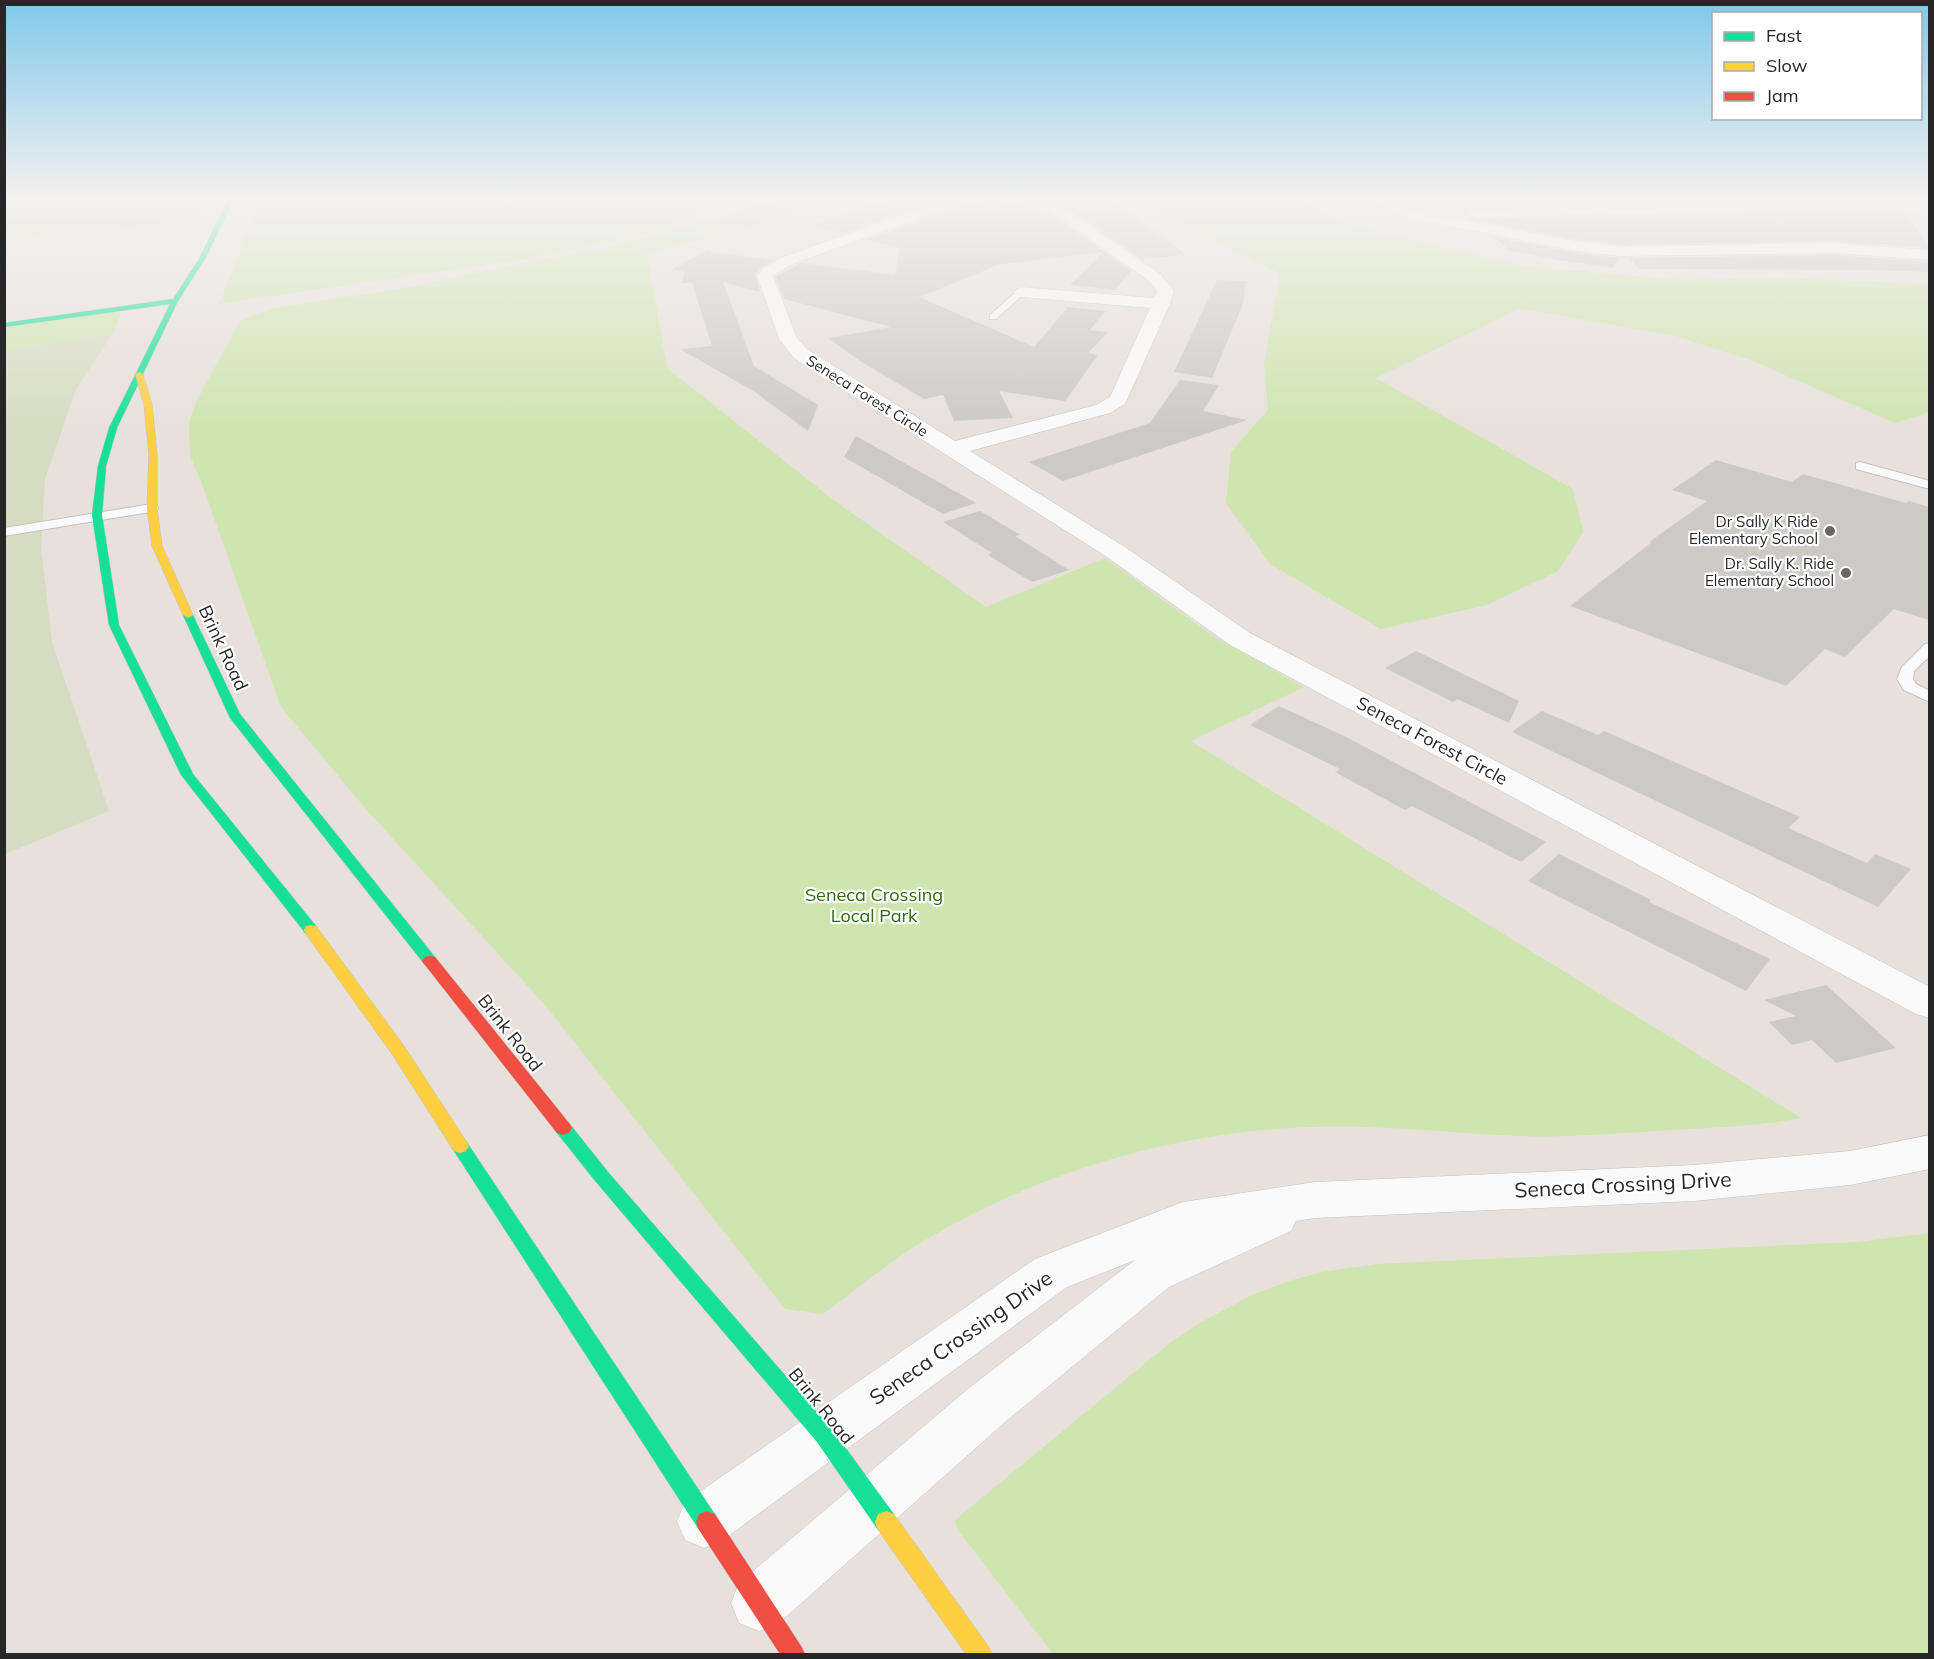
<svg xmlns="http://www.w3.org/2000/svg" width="1934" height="1659" font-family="Mulish,sans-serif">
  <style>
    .green { fill: #cee5af }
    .cemetery { fill: #d5dcc1 }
    .building { fill: #cdc9c5 }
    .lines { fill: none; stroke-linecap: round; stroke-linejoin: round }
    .lane-casing { stroke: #c2c1c2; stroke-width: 2 }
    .street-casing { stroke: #c2c1c2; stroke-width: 1 }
    .fast-casing { stroke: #c2c1c2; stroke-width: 1 }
    .slow-casing { stroke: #c2c1c2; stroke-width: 1 }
    .jam-casing { stroke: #c2c1c2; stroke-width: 1 }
    .lane { fill: #fbfafa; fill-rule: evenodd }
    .street { fill: #fbfafa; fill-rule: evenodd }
    .fast { fill: #16e098; fill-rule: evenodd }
    .slow { fill: #ffcf43; fill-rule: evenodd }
    .jam { fill: #f24e42; fill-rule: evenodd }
    .poi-dot { fill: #6a6866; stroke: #fff; stroke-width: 2 }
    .labels { text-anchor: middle; stroke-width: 4.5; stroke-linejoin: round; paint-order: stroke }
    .far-street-label { font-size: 15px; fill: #272727; stroke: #fff }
    .far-poi-label { font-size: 15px; fill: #272727; stroke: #fff; text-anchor: end }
    .street-label { font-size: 18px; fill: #272727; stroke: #fff }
    .park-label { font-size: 18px; fill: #306911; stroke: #fff }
    .near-street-label { font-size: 21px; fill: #272727; stroke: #fff }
  </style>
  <rect width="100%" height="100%" fill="#e7e0db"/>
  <!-- green -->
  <g class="green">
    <polygon points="5,199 211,199 212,206 181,220 118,230 66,231 5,240"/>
    <polygon points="261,199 731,199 696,212 666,229 526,259 219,304"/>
    <path d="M775 199H838L738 231 647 253 667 368 836 502 986 607 1105 558 1213 636 1304 687 1191 741 1801 1118C1764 1125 1727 1127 1689 1129 1632 1132 1576 1138 1519 1136 1449 1133 1379 1124 1308 1127 1173 1133 1044 1170 927 1239 891 1260 857 1289 823 1314L785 1309 545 1005 365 808 281 707 202 484 190 455 189 423 197 400 240 321 270 309 403 288 610 246 695 224Z"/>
    <polygon points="1137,199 1301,199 1346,224 1521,266 1681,280 1779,278 1929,284 1929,412 1895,423 1753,361 1672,335 1519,309 1376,378 1573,489 1583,532 1558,571 1487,605 1381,629 1270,564 1226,503 1231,452 1268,410 1264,364 1280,274"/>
    <polygon points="123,308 113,333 5,350 4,325"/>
    <polygon points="1929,1233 1929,1654 1053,1654 958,1530 955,1520 1171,1342 1198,1324 1252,1295 1289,1281 1322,1272 1377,1264 1857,1242"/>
  </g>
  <!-- cemetery -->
  <polygon class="cemetery" points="113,333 76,389 45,479 41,548 52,642 109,811 5,854 5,350"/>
  <!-- building -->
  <g class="building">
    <polygon points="891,199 939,199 843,233 810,225"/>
    <polygon points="982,199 1002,199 1006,204 1050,214 1131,271 1115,290 1070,285 1103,252 998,265 919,297 1034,347 1068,307 1105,311 1090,330 1108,332 1088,353 1098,355 1065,401 999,391 1013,418 954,421 943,395 924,399 860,361 828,338 891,327 784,299 776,277 801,263 895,275 900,248 867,240 955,208 978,204"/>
    <polygon points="1045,199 1110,199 1186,255 1142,259 1062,204"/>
    <polygon points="1770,199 1475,208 1466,215 1475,220 1859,209 1898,211 1908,215 1929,248 1834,241 1620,244 1577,239 1471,220 1446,200"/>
    <polygon points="1493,237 1577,253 1620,258 1613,268 1558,260 1511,251"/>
    <polygon points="710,249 711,252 774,260 762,266 755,275 760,292 723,282 754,366 818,405 808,431 755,392 680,349 712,346 692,283 681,283 685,272 672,269"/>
    <polygon points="1834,255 1929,262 1929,272 1873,270 1639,269 1629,258"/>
    <polygon points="1217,280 1246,281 1243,304 1212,378 1174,372"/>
    <polygon points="1180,380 1219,385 1203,411 1247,420 1063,481 1029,462 1150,423"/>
    <polygon points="856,436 976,503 943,514 844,457"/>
    <polygon points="1716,460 1792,482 1803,474 1906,503 1909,501 1929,507 1929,620 1894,609 1845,657 1825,649 1786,686 1570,606 1652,542 1649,542 1707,501 1672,490"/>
    <polygon points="980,511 1020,535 1015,536 1069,570 1032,582 988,555 992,553 943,522"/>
    <polygon points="1416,651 1519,701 1509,723 1457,699 1453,702 1385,668"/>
    <polygon points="1279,706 1344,736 1546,842 1521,862 1412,806 1405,810 1335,772 1340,769 1250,725"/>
    <polygon points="1542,711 1598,735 1604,731 1800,817 1788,828 1867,863 1875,854 1911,869 1878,907 1512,732"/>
    <polygon points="1559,854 1651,900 1649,902 1770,959 1746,991 1528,881"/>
    <polygon points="1826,985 1896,1048 1836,1063 1812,1040 1792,1045 1769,1022 1796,1016 1764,1000"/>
  </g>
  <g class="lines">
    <defs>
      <g id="lane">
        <polygon points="1018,290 1026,292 996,319 990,319 990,315"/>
        <polygon points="1860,462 1930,481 1930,489 1856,469 1856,463"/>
        <polygon points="152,504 156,505 158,508 156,511 4,536 4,528"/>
        <polygon points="1930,643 1930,656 1914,671 1913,679 1916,684 1930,691 1930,702 1904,690 1897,679 1902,667 1925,644"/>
      </g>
      <g id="street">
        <polygon points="946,199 980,199 978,202 954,206 795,263 775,274 773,276 797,338 808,350 955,441 1096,405 1110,397 1150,308 1021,297 1013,292 1021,287 1154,298 1157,291 1148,280 1051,212 1006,202 1004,199 1037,199 1061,206 1160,274 1174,291 1170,304 1125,404 1110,413 970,451 1125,547 1250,633 1930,987 1930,1018 1916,1014 1230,645 1107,557 794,358 779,339 757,276 763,268 783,257"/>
        <polygon points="1370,199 1389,199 1413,210 1443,217 1577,241 1620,246 1834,243 1930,250 1930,260 1834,253 1620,256 1577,251 1443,225 1403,216"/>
        <polygon points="1849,199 1923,202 1928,203 1930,207 1923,210 1859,207 1475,218 1468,214 1475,210"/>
        <polygon points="1930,1135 1930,1169 1850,1185 1694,1201 1315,1218 1296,1221 1291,1231 1169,1287 1005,1422 779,1623 759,1631 739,1623 731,1603 739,1583 969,1388 1135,1260 1067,1287 723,1540 704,1548 685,1540 677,1521 685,1502 1035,1259 1183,1202 1315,1182 1694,1165 1850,1151"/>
      </g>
      <g id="fast">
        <polygon points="228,199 234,199 205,259 178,301 117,428 106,466 102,515 119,625 193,774 316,926 318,930 316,934 306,934 181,775 109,625 92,515 98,466 109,428 170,304 4,327 4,323 173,299 199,259"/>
        <polygon points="188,612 193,615 240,714 435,957 438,961 435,965 425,965 230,718 183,615"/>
        <polygon points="563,1121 569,1123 608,1172 831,1428 894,1514 897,1522 894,1530 886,1533 878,1530 817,1442 596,1182 557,1133 554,1128 557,1123"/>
        <polygon points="460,1139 466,1141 715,1514 718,1522 715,1530 707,1533 699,1530 454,1151 451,1146 454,1141"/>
      </g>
      <g id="slow">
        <polygon points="139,372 143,374 152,405 157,455 157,508 162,546 193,615 188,618 183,615 152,546 147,508 149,455 144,405 135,374"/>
        <polygon points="311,925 316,926 404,1046 466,1141 469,1146 466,1151 460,1153 454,1151 392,1054 306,934 304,930 306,926"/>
        <polygon points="886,1511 894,1514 988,1646 992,1654 966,1654 878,1530 875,1522 878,1514"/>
      </g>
      <g id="jam">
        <polygon points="430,956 435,957 569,1123 572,1128 569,1133 563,1135 557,1133 425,965 422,961 425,957"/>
        <polygon points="707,1511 715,1514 801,1646 805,1654 780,1654 699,1530 696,1522 699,1514"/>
      </g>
    </defs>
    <!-- lane casing -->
    <use href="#lane" class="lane-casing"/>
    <!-- street casing -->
    <use href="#street" class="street-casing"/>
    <!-- fast casing -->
    <use href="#fast" class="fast-casing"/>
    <!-- slow casing -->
    <use href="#slow" class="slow-casing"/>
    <!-- jam casing -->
    <use href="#jam" class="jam-casing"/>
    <!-- lane -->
    <use href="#lane" class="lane"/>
    <!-- street -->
    <use href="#street" class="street"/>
    <!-- fast -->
    <use href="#fast" class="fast"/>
    <!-- slow -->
    <use href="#slow" class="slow"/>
    <!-- jam -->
    <use href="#jam" class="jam"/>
  </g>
  <!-- sky -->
  <linearGradient id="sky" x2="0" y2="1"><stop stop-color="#81c8ec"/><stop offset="0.46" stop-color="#f4f1ef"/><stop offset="1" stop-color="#f4f1ef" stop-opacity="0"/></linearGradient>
  <rect width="1934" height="431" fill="url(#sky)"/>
  <!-- markers -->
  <g class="poi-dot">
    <circle cx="1830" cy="531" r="6"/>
    <circle cx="1846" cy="573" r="6"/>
  </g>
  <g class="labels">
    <!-- far-street labels -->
    <g class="far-street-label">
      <text transform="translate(867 396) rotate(32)" y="5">Seneca Forest Circle</text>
    </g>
    <!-- far-poi labels -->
    <g class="far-poi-label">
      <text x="1818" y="527">Dr Sally K Ride<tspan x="1818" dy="17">Elementary School</tspan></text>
      <text x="1834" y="569">Dr. Sally K. Ride<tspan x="1834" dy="17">Elementary School</tspan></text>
    </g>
    <!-- street labels -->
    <g class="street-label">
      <text transform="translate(223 648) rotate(65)" y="6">Brink Road</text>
      <text transform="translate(1432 741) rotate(28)" y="6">Seneca Forest Circle</text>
      <text transform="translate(510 1033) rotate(52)" y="6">Brink Road</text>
      <text transform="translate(821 1406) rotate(51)" y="6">Brink Road</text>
    </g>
    <!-- park labels -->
    <g class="park-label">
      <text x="874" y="901">Seneca Crossing<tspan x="874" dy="21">Local Park</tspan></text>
    </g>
    <!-- near-street labels -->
    <g class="near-street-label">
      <text transform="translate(1623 1185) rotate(-3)" y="7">Seneca Crossing Drive</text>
      <text transform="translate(961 1338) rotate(-35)" y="7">Seneca Crossing Drive</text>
    </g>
  </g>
  <!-- border -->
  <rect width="1934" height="1659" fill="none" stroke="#272727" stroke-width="12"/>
  <!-- legend -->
  <rect x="1712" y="12" width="210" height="108" fill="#ffffff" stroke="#a9a9a9" stroke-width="1.5"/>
  <rect x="1724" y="32" width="30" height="9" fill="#16e098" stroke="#a9a9a9" stroke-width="1.5"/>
  <text x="1766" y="42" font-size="18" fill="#272727">Fast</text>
  <rect x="1724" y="62" width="30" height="9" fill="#ffcf43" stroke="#a9a9a9" stroke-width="1.5"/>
  <text x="1766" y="72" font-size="18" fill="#272727">Slow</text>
  <rect x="1724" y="92" width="30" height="9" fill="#f24e42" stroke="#a9a9a9" stroke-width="1.5"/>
  <text x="1766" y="102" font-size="18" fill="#272727">Jam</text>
</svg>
